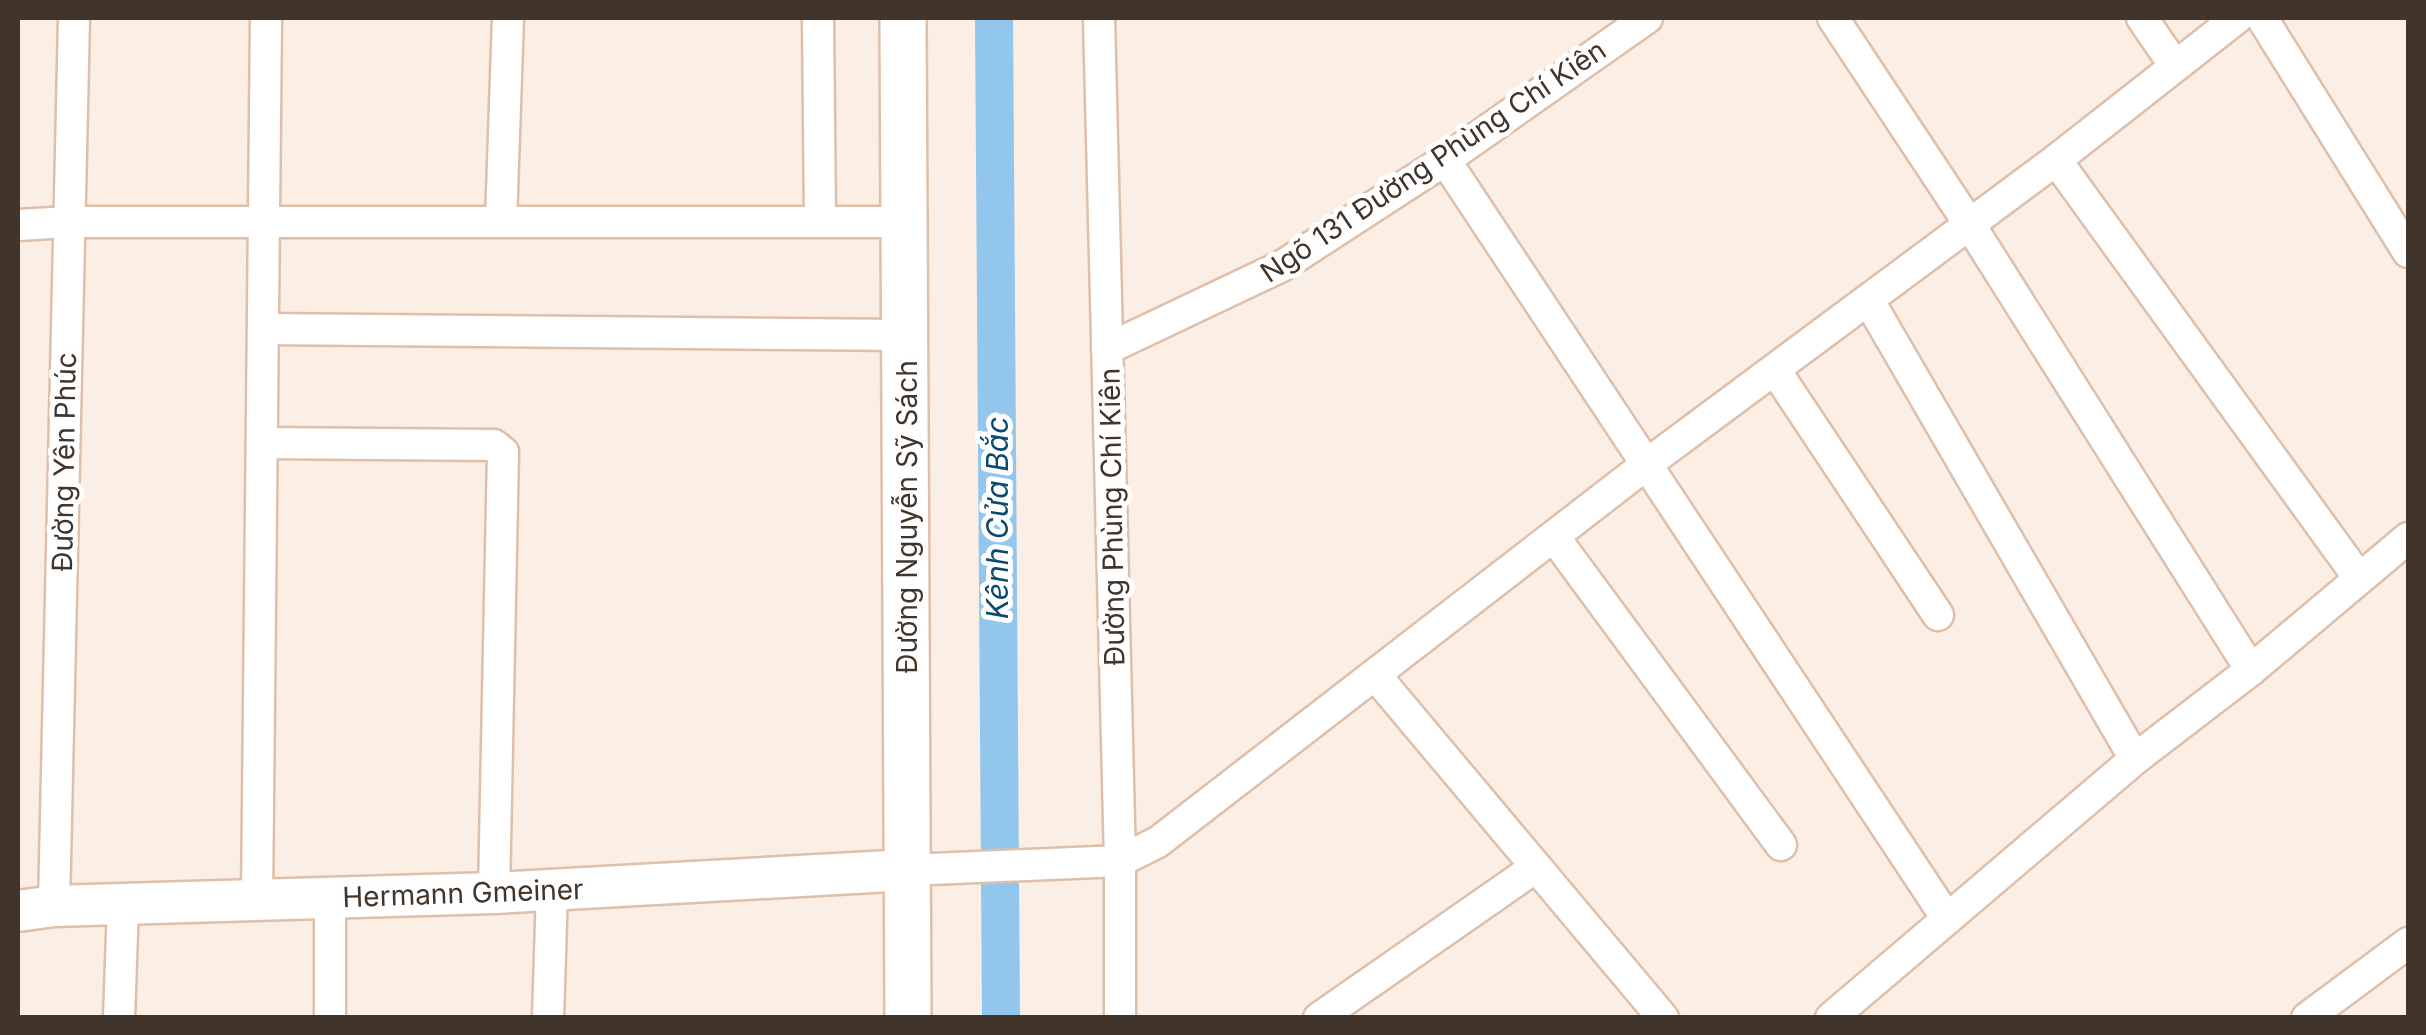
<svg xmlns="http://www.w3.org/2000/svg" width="2426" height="1035" font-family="Inter,sans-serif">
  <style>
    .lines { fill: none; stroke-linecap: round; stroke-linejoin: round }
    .canal { stroke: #92c6ed; stroke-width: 38 }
    .minor-casing { stroke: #debfa9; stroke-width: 35 }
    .tertiary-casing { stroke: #debfa9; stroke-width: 45 }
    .secondary-casing { stroke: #debfa9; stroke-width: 50 }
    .minor { stroke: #fff; stroke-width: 30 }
    .tertiary { stroke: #fff; stroke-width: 40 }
    .secondary { stroke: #fff; stroke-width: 45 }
    .labels { text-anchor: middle; stroke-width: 10; stroke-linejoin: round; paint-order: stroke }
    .street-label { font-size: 28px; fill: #40342b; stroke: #fefefe }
    .water-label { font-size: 30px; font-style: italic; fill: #0b4a6f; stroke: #fefefe }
  </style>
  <rect width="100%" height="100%" fill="#fbeee5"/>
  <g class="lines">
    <!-- canal -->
    <polyline class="canal" points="994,18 1001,1018"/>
    <defs>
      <g id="minor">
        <polyline points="818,18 820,221"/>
        <polyline points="1099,18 1120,861 1120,1018"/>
        <polyline points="1833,18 1970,225 2251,670"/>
        <polyline points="2142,18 2175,66"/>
        <polyline points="2262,18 2408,252"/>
        <polyline points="1445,160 1946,917"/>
        <polyline points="2056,160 2359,578"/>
        <polyline points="501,221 508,18"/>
        <polyline points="18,225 69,222 905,222"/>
        <polyline points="1869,301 2135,759"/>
        <polyline points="263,329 906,335"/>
        <polyline points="1107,349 1282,266 1445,160 1647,18"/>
        <polyline points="1775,370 1938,615"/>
        <polyline points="262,443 494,445 503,452 494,893"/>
        <polyline points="1554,537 1781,845"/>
        <polyline points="1376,676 1663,1018"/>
        <polyline points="908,870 1120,861 1158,842 1647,464 2056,160 2237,18"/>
        <polyline points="330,898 330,1018"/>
        <polyline points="257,900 266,18"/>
        <polyline points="54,906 74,18"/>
        <polyline points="119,1018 123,905"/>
        <polyline points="548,1018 552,890"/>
        <polyline points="1319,1018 1536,867"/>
        <polyline points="1831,1018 2135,759 2251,670 2408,538"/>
        <polyline points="2307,1018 2408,943"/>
      </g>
      <polyline id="tertiary" points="18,911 54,906 494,893 908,870"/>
      <polyline id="secondary" points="903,18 908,1018"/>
    </defs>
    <!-- minor casing -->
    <use href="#minor" class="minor-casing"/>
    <!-- tertiary casing -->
    <use href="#tertiary" class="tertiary-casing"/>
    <!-- secondary casing -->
    <use href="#secondary" class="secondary-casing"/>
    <!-- minor -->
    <use href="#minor" class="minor"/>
    <!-- tertiary -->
    <use href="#tertiary" class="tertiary"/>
    <!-- secondary -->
    <use href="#secondary" class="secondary"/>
  </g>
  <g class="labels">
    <!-- street labels -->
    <g class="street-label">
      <text transform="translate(1433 161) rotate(-34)" y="10">Ngõ 131 Đường Phùng Chí Kiên</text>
      <text transform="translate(64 462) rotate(-89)" y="10">Đường Yên Phúc</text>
      <text transform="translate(907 517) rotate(-90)" y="10">Đường Nguyễn Sỹ Sách</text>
      <text transform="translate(1112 517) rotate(-91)" y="10">Đường Phùng Chí Kiên</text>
      <text transform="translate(463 893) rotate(-2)" y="10">Hermann Gmeiner</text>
    </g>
    <!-- water labels -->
    <g class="water-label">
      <text transform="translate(998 518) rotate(-90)" y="10">Kênh Cửa Bắc</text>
    </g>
  </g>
  <!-- border -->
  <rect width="2426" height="1035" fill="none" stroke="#40342b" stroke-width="40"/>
</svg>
